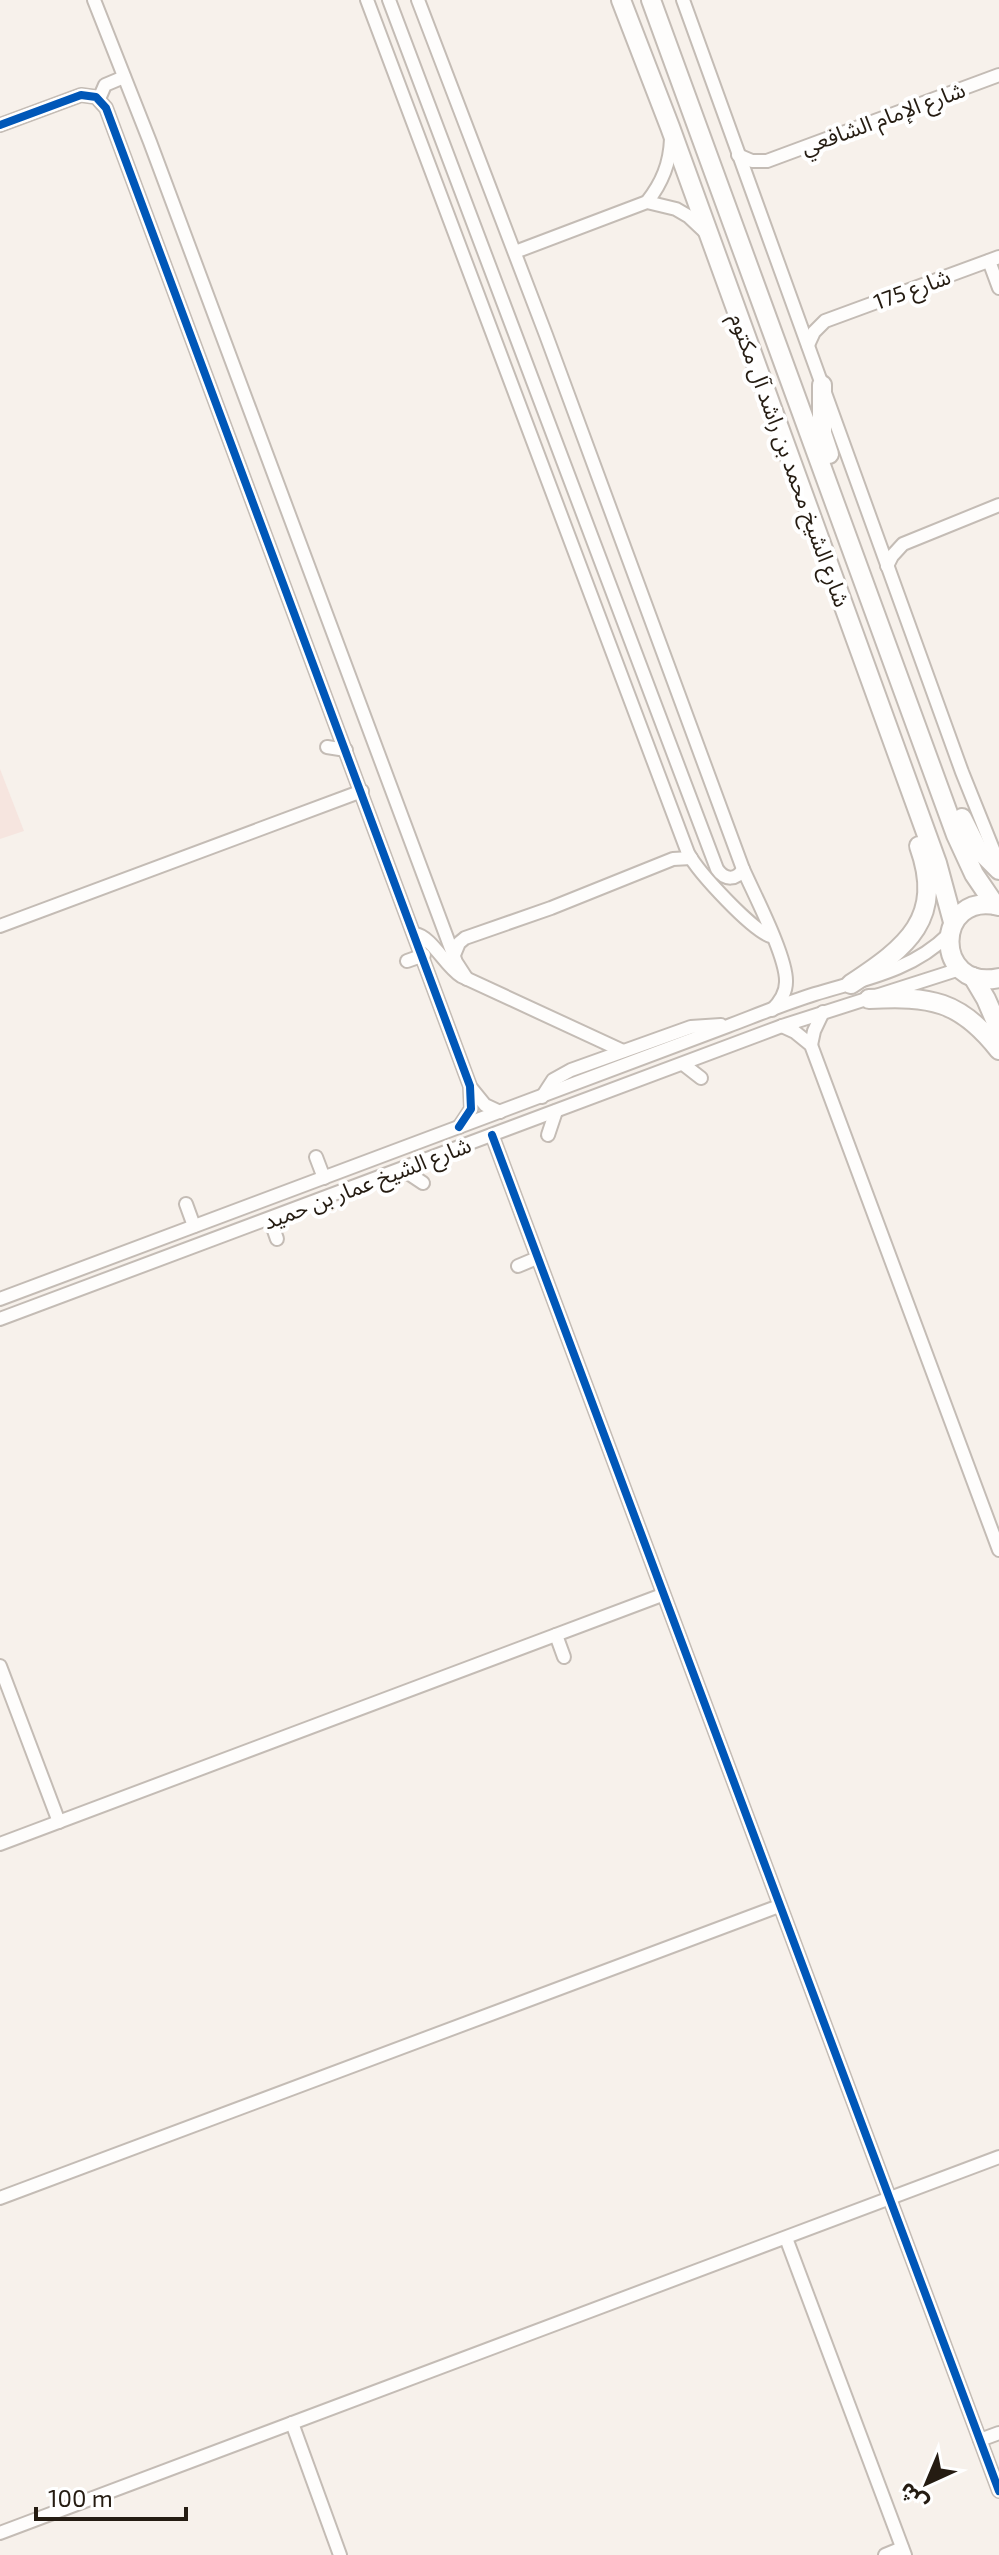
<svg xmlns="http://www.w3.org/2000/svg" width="999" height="2555" font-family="'Exo 2','Noto Sans Arabic',sans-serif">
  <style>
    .industrial { fill: #f6e5df }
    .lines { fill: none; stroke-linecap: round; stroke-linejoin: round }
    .minor-casing { stroke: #c4bcb5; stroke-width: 16 }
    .highway-casing { stroke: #c4bcb5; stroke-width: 22 }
    .minor { stroke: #fefdfc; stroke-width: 12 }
    .highway { stroke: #fefdfc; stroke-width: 18 }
    .cycleway-casing { stroke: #fff; stroke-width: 13 }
    .cycleway { stroke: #0057b8; stroke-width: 8 }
    .labels { text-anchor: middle; stroke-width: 8; stroke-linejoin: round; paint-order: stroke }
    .street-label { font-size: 22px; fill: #251c12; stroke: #fff }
  </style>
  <rect width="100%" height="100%" fill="#f7f1eb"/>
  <!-- industrial -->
  <polygon class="industrial" points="0,769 24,831 0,839"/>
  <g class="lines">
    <defs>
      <g id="minor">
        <polyline points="94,0 150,142 456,962 467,979"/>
        <path d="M367 0 688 853C698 872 754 933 773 937"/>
        <path d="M389 0 717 869C725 881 737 880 743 869"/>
        <path d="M418 0 546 335 743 869C754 894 787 957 786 982 786 993 780 1002 772 1010"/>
        <polyline points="683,0 962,772 999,864"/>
        <polyline points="99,99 105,85 124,77"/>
        <polyline points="0,125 81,95 96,97 106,108 470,1086 471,1109 459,1127"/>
        <polyline points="738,155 752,161 767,161 999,75"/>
        <path d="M647 202C662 183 670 164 671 139"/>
        <polyline points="515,252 647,202 676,209 688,216 705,232"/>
        <polyline points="989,261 999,288"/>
        <polyline points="808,345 814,332 825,321 999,257"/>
        <polyline points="887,566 892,556 903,544 999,505"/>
        <polyline points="327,747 346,750"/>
        <polyline points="0,926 362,791"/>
        <path d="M415 934C432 937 445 966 461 976L623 1051"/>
        <polyline points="454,955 459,943 465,938 551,908 673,859 691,858"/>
        <polyline points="407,961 424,955"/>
        <polyline points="782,1026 795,1032 811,1045 999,1550"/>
        <polyline points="811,1045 814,1031 823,1012"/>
        <polyline points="683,1064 701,1078"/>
        <polyline points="472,1089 485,1105 500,1112"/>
        <polyline points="542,1097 553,1080 571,1070 691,1027 721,1025"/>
        <polyline points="492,1135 999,2491"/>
        <polyline points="548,1135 556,1111"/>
        <polyline points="316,1157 324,1178"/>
        <polyline points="402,1169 423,1183"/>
        <polyline points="186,1204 194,1226"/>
        <polyline points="270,1219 277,1239"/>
        <polyline points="518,1266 537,1258"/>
        <path d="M0 1299 728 1026C757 1015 786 1003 815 994 864 979 912 971 949 934"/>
        <polyline points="0,1319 782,1026 960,969"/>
        <polyline points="556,1635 564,1657"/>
        <polyline points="0,1666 59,1822"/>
        <polyline points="0,1844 662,1595"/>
        <polyline points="0,2198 779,1906"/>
        <polyline points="786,2238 905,2555"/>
        <polyline points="292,2423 340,2555"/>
        <polyline points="980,2440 999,2433"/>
        <polyline points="0,2533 999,2157"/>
        <polyline points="885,2555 902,2548"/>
      </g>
      <g id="highway">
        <polyline points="621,0 670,127 937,863 953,922"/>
        <polyline points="651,0 956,835 974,874 995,905"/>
        <polyline points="822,385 822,433 829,454"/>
        <polyline points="962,818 977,848 999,870"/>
        <path d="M999 906C934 890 932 992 999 978"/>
        <polyline points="973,977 986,999 999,1029"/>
        <path d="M851 984C907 947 945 918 919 846"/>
        <path d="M869 999C930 996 960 1000 999 1050"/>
      </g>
    </defs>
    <!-- minor casing -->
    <use href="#minor" class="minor-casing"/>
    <!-- highway casing -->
    <use href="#highway" class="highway-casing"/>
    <!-- minor -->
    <use href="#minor" class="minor"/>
    <!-- highway -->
    <use href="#highway" class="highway"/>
    <defs>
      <g id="cycleway">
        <polyline points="0,125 81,95 96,97 106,108 470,1086 471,1109 459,1127"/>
        <polyline points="492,1135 999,2491"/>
      </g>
    </defs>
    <!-- cycleway casing -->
    <use href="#cycleway" class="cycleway-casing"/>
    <!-- cycleway -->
    <use href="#cycleway" class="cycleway"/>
  </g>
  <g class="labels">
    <!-- street labels -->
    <g class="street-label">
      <text transform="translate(883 118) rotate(-20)" y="8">شارع الإمام الشافعي</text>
      <text transform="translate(912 289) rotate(-20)" y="8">شارع 175</text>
      <text transform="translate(790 460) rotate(70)" y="8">شارع الشيخ محمد بن راشد آل مكتوم</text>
      <text transform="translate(367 1183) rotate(-21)" y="8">شارع الشيخ عمار بن حميد</text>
    </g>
  </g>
  <!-- north arrow -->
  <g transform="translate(927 2483) rotate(224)" stroke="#ffffff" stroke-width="6" paint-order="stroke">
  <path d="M0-6L14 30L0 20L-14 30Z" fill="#251c12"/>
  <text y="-12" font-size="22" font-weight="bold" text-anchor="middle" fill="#251c12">ش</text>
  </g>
  <!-- scale -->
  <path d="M36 2507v12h150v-12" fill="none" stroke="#251c12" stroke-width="4"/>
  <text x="48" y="2507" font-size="24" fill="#251c12" stroke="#ffffff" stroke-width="6" paint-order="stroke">100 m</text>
</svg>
